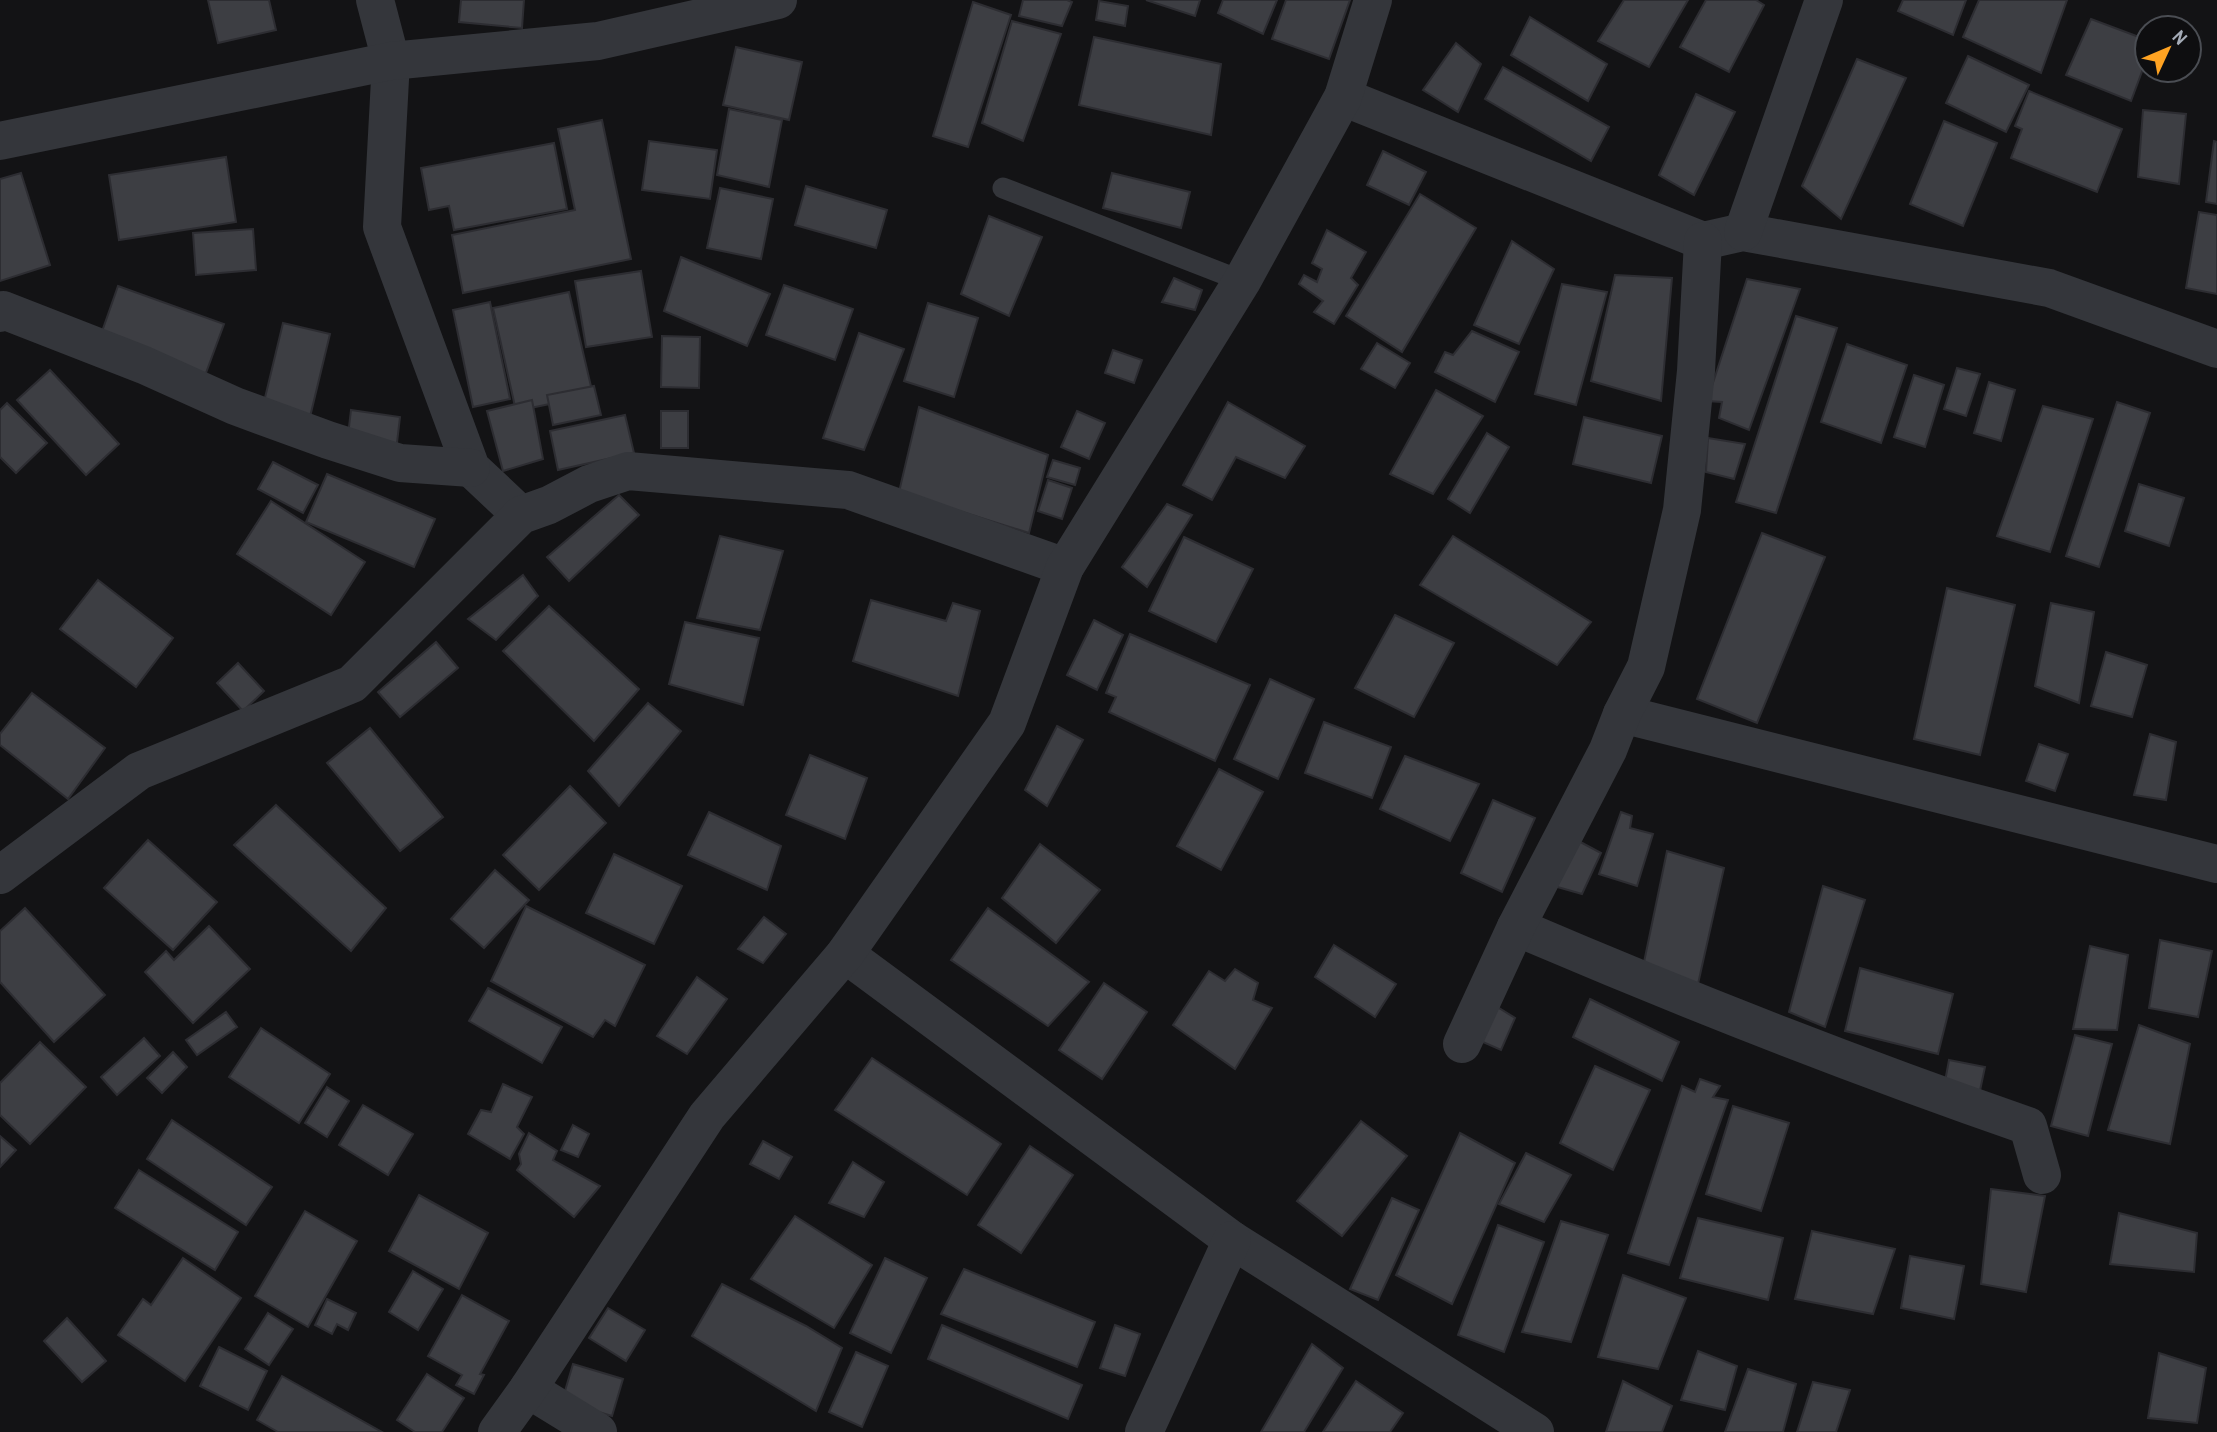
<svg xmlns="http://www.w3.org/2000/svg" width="2217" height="1432" font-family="'Archivo Narrow',sans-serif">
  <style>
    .building { fill: #3d3e43; stroke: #2d2d32; stroke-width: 2 }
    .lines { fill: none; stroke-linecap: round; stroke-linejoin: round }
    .lane { stroke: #34363b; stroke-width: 21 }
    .street { stroke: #34363b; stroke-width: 38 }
  </style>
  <rect width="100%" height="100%" fill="#131315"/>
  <!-- building -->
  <g class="building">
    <polygon points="208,0 269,0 276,30 218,43"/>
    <polygon points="461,0 524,0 522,28 459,22"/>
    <polygon points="1023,0 1067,0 1072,2 1062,26 1019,16"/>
    <polygon points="1146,0 1200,0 1195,16"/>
    <polygon points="1223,0 1277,0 1263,34 1218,13"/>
    <polygon points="1286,0 1350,0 1329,59 1272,39"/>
    <polygon points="1624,0 1688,0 1649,67 1598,41"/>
    <polygon points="1706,0 1756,0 1764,5 1729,72 1680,47"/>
    <polygon points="1903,0 1966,0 1953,35 1898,11"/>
    <polygon points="1979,0 2067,0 2041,73 1963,37"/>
    <polygon points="1099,1 1128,6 1125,26 1096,20"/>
    <polygon points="973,2 1011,15 968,147 933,136"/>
    <polygon points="1530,17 1607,64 1588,101 1511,55"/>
    <polygon points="2091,19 2147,40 2147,58 2131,101 2066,75"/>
    <polygon points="1012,21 1061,34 1023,141 982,123"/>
    <polygon points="1094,37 1221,64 1211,135 1079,105"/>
    <polygon points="1456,43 1481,64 1458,112 1423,90"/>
    <polygon points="736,47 802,62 789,120 723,105"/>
    <polygon points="1968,56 2029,85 2006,132 1946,103"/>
    <polygon points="1857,59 1906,78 1841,219 1802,186"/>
    <polygon points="1503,67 1609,127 1591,161 1485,99"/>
    <polygon points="2029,91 2122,129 2097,192 2011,158 2022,129 2015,126"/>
    <polygon points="1696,94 1735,112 1694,195 1659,175"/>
    <polygon points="729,109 782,120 769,187 717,175"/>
    <polygon points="2143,110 2186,114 2179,184 2138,177"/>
    <polygon points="602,120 631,259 463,293 452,235 575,210 558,129"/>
    <polygon points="1944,121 1997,143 1963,226 1910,204"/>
    <polygon points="649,141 717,150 710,199 642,190"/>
    <polygon points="2214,141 2217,142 2217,204 2206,202"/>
    <polygon points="554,143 567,209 454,230 449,206 429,210 421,168"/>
    <polygon points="1383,151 1426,172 1409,205 1367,185"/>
    <polygon points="226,157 236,222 119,240 109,175"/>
    <polygon points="21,173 50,265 0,281 0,179"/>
    <polygon points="1112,173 1190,192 1181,228 1103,208"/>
    <polygon points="806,186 887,210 876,248 795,225"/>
    <polygon points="720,188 773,199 761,259 707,248"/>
    <polygon points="1420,194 1476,228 1402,352 1346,316"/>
    <polygon points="2199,212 2217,215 2217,294 2186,288"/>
    <polygon points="989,216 1042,237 1009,316 961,294"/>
    <polygon points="253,229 256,270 196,275 193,233"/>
    <polygon points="1327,230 1366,252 1351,278 1358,285 1334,324 1314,312 1323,301 1299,284 1304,275 1317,282 1322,269 1312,263"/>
    <polygon points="1512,241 1554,269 1519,344 1474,325"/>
    <polygon points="681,257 770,294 747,346 664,311"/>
    <polygon points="641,271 652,337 586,347 575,281"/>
    <polygon points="1615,275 1672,278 1661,401 1591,381"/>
    <polygon points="1174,278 1202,290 1195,310 1162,302"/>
    <polygon points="1747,279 1800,289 1749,430 1719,418 1722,402 1707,401"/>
    <polygon points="1562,284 1607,292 1576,405 1535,394"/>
    <polygon points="784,285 853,309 835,360 766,335"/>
    <polygon points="118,286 224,324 203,381 98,343"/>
    <polygon points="569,292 593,395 516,411 493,308"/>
    <polygon points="490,302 510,399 473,407 453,310"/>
    <polygon points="928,303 978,318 954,397 904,381"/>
    <polygon points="1796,316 1837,328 1776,513 1736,502"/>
    <polygon points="283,323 330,334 310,417 263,406"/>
    <polygon points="1472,331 1519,352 1495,402 1435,372 1445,352 1453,355"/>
    <polygon points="859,333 904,349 864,450 823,438"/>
    <polygon points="662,336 700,337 699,388 661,387"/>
    <polygon points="1377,343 1410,363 1395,388 1361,369"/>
    <polygon points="1847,344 1907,365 1881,443 1821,422"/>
    <polygon points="1113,350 1142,360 1134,383 1105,373"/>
    <polygon points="1957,368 1980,374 1966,416 1944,409"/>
    <polygon points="50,370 119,444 86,475 17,400"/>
    <polygon points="1914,375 1944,385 1925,447 1894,437"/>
    <polygon points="1989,382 2015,390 2001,441 1974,433"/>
    <polygon points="594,386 601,415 553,425 547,395"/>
    <polygon points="1436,390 1483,416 1433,494 1390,474"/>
    <polygon points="532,400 543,459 503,471 487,411"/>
    <polygon points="1228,402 1305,446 1285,478 1236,457 1212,500 1183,485"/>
    <polygon points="2117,402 2150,413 2099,567 2066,556"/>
    <polygon points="7,403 47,443 16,473 0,457 0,410"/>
    <polygon points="2043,406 2093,419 2050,552 1997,536"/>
    <polygon points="919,407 1048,455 1029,533 899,492"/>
    <polygon points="351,410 400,417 396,451 347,444"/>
    <rect x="661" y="411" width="27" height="37"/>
    <polygon points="1077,411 1105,423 1089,459 1061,447"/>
    <polygon points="625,415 634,453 558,470 550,431"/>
    <polygon points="1584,417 1662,436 1651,483 1573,464"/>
    <polygon points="1487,433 1509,447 1470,513 1448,499"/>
    <polygon points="1708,438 1745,444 1734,479 1706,472"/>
    <polygon points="1053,460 1080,468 1075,485 1047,477"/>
    <polygon points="273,462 318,485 303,513 258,489"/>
    <polygon points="327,474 435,519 414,567 306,522"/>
    <polygon points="1048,480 1072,488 1062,519 1038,511"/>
    <polygon points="2139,484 2184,498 2169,546 2125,531"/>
    <polygon points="619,495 639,515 569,581 547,557"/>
    <polygon points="271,501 365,562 331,615 237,554"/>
    <polygon points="1167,504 1192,515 1147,587 1122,567"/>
    <polygon points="1762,533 1825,557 1757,723 1697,699"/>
    <polygon points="720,536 783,551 760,630 697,618"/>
    <polygon points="1453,536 1591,622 1557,665 1420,585"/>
    <polygon points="1184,537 1253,569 1216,642 1149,611"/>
    <polygon points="523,575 538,596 496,640 468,619"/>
    <polygon points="98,580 173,638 136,687 60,629"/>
    <polygon points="1947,588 2015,605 1980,755 1914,739"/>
    <polygon points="871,600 946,621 953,603 980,611 958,696 853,661"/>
    <polygon points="2051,603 2094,612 2079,703 2035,686"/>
    <polygon points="549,606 639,689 594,741 503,651"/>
    <polygon points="1395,615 1454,643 1414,717 1355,688"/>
    <polygon points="1094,620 1123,635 1097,690 1067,675"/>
    <polygon points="685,622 759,638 743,705 669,684"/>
    <polygon points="1130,634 1250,685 1215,761 1109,712 1116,697 1106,693"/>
    <polygon points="436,642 458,668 400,717 378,692"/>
    <polygon points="2106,652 2147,665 2132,717 2091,706"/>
    <polygon points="238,663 264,691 243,711 217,683"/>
    <polygon points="1270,679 1314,699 1278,779 1234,759"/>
    <polygon points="32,693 105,748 68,799 0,745 0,734"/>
    <polygon points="648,703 681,731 619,806 588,771"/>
    <polygon points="1324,722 1391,747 1372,798 1305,773"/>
    <polygon points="1057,726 1083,740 1047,806 1025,790"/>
    <polygon points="370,728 443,817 400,851 327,763"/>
    <polygon points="2150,734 2176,742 2166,800 2134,795"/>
    <polygon points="2039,744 2068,754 2055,791 2026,781"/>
    <polygon points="810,755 867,778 845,839 786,815"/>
    <polygon points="1405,756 1479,784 1450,841 1380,809"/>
    <polygon points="1219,769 1263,792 1221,870 1177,846"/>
    <polygon points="570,786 606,823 539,890 503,855"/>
    <polygon points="1493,800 1535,818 1502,892 1461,873"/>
    <polygon points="276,805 386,908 351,951 234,845"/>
    <polygon points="709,812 781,846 767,890 688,855"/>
    <polygon points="1621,812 1632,816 1630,828 1653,834 1637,886 1599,874"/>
    <polygon points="1573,838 1601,853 1582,894 1554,886"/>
    <polygon points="148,840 217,902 173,950 104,888"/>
    <polygon points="1040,844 1100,890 1056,943 1002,898"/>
    <polygon points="1667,851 1724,868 1698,984 1643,967"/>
    <polygon points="614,854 682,886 654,944 586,913"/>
    <polygon points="495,870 529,900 484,948 451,919"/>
    <polygon points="1823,886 1865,900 1825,1027 1789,1012"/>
    <polygon points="526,906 645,965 615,1026 605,1020 593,1037 491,981"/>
    <polygon points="25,908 105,995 54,1042 0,982 0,931"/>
    <polygon points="988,908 1089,982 1048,1026 951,960"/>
    <polygon points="764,917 786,934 763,963 738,949"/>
    <polygon points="209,926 250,969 193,1023 145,972 166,951 174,960"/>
    <polygon points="2160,940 2212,951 2198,1017 2149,1008"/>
    <polygon points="1334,945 1396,984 1375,1017 1315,977"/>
    <polygon points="2090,946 2128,955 2117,1030 2073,1029"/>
    <polygon points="1860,968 1953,994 1938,1054 1845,1031"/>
    <polygon points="1235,969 1258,983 1253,1000 1272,1008 1235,1069 1173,1025 1209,971 1225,981"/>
    <polygon points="697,977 727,999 687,1054 657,1036"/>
    <polygon points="1104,983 1147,1012 1102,1079 1059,1050"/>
    <polygon points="488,988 562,1027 542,1063 469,1021"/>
    <polygon points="1590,999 1679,1042 1662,1081 1573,1037"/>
    <polygon points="1491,1003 1515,1018 1501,1050 1476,1039"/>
    <polygon points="226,1012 237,1027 197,1055 186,1040"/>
    <polygon points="2139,1025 2190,1044 2170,1144 2108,1130"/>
    <polygon points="261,1028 330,1074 299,1123 229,1077"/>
    <polygon points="2075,1035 2112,1044 2088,1136 2051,1126"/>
    <polygon points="144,1038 160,1056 117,1095 101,1077"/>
    <polygon points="40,1042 86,1087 30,1144 0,1115 0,1083"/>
    <polygon points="173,1052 187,1067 162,1093 147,1078"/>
    <polygon points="872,1058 1001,1144 967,1195 835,1110"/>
    <polygon points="1949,1060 1985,1067 1978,1100 1943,1092"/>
    <polygon points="1595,1066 1650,1090 1613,1170 1560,1143"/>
    <polygon points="1700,1079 1720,1086 1713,1097 1728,1100 1669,1265 1628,1253 1682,1086 1695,1092"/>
    <polygon points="503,1084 532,1097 517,1127 524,1134 510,1159 468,1134 481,1110 491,1112"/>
    <polygon points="327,1087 349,1101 327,1137 305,1123"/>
    <polygon points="363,1105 413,1134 388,1175 339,1145"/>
    <polygon points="1733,1106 1789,1123 1761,1211 1706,1194"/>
    <polygon points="172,1120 272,1187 246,1225 147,1159"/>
    <polygon points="1361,1121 1407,1156 1342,1236 1297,1201"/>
    <polygon points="573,1125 589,1134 578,1157 561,1150"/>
    <polygon points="529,1133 557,1151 553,1160 600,1186 574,1217 517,1170 521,1164 519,1154"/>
    <polygon points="1460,1133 1515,1163 1452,1304 1396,1275"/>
    <polygon points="0,1136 16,1150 0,1167"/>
    <polygon points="763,1141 792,1157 779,1179 750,1164"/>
    <polygon points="1030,1146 1073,1175 1021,1253 978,1225"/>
    <polygon points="1526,1153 1571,1175 1544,1222 1499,1204"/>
    <polygon points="853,1162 884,1182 864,1217 829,1203"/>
    <polygon points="139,1170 238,1232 215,1270 115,1208"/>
    <polygon points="1991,1189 2045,1196 2026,1292 1981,1284"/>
    <polygon points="419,1195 488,1233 459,1289 389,1251"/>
    <polygon points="1392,1198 1419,1210 1378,1300 1350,1289"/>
    <polygon points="305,1211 357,1241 308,1327 255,1296"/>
    <polygon points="2119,1213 2197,1233 2194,1272 2110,1264"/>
    <polygon points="795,1216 872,1265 834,1328 751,1279"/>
    <polygon points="1698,1218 1783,1238 1768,1300 1680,1278"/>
    <polygon points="1561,1221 1608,1235 1571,1342 1522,1332"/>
    <polygon points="1498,1225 1544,1242 1504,1352 1458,1335"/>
    <polygon points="1812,1231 1895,1249 1873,1314 1795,1299"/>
    <polygon points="1910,1256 1964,1266 1954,1319 1901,1308"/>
    <polygon points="183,1258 241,1298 185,1381 118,1335 143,1299 151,1305"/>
    <polygon points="885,1258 927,1278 891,1353 850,1333"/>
    <polygon points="964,1269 1095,1322 1077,1367 941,1314"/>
    <polygon points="413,1271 443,1289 418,1330 389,1312"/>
    <polygon points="1623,1275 1686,1298 1658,1369 1598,1357"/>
    <polygon points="722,1284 806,1326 842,1348 816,1411 692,1336"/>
    <polygon points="462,1295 509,1321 480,1374 484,1375 474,1394 456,1385 462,1375 428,1356"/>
    <polygon points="327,1299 356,1313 348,1330 337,1324 332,1334 315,1325"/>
    <polygon points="608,1308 645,1330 626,1361 589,1338"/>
    <polygon points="268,1313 293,1329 269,1365 245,1349"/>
    <polygon points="67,1318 106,1361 82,1382 44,1341"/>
    <polygon points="942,1325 1082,1385 1068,1419 928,1359"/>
    <polygon points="1115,1325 1140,1334 1125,1376 1100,1368"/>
    <polygon points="1312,1344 1343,1368 1304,1432 1261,1432"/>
    <polygon points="219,1347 267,1371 248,1410 200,1386"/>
    <polygon points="1698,1351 1737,1366 1725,1410 1681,1400"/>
    <polygon points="856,1352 888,1366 862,1427 829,1412"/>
    <polygon points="2159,1353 2206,1368 2197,1423 2148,1418"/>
    <polygon points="573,1364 623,1379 612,1416 562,1401"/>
    <polygon points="1748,1369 1796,1384 1783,1432 1725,1432"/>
    <polygon points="427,1374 464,1398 442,1432 415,1432 397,1420"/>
    <polygon points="282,1376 382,1432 278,1432 257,1420"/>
    <polygon points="1356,1381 1403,1413 1390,1432 1323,1432"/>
    <polygon points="1623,1381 1672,1406 1662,1432 1606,1432"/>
    <polygon points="1813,1382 1850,1390 1836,1432 1797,1432"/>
  </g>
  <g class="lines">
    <!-- lane -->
    <polyline class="lane" points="1003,188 1242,281"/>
    <!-- street -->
    <g class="street">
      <polyline points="375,0 391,61 382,227 471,468 521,515"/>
      <polyline points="1343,97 1703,241 1743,232 2049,288 2217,349"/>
      <polyline points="0,141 391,61 598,41 778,0"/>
      <polyline points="1743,232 1824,0"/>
      <polyline points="0,313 3,310 144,365 235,406 328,440 400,463 471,468"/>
      <polyline points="1622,714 2217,864"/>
      <polyline points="0,875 139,771 352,684 521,515 549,505 589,484 628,471 848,490 1065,567"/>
      <path d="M1516 927C1684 999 1855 1066 2028 1126L2042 1175"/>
      <polyline points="845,954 1232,1240 1535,1432"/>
      <polyline points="1462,1044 1516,927 1608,750 1622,714 1646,667 1682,510 1696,371 1703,241"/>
      <polyline points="528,1389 598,1432"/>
      <polyline points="497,1432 528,1389 707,1116 845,954 1007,723 1065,567 1242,281 1343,97 1373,0"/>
      <polyline points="1144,1432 1232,1240"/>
    </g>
  </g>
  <!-- north arrow -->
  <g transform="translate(2168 49) rotate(46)"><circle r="33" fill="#0e0e10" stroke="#4a4d53" stroke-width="2"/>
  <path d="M0-5L12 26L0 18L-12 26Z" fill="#ffa322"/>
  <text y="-10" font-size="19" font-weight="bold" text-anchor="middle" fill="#a4abb7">N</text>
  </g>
</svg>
